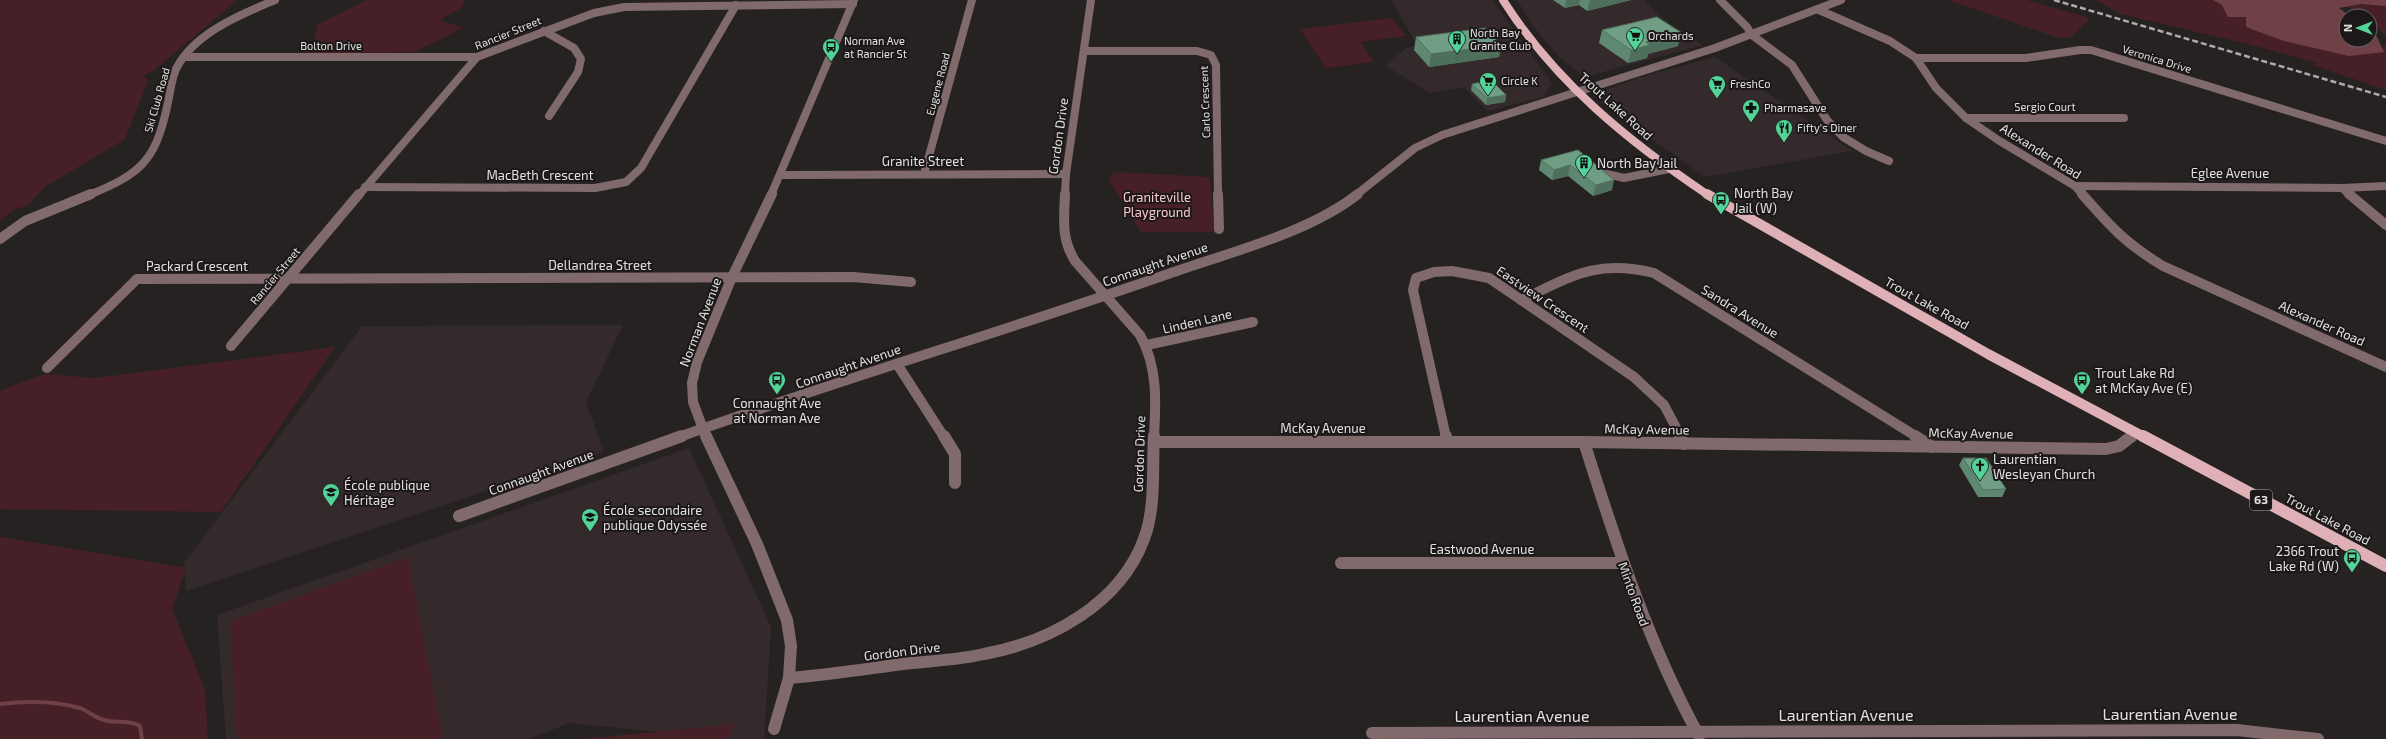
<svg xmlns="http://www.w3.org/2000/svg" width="2386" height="739" font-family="'Exo 2',sans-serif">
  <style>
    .built { fill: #352a2b }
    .green { fill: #462026 }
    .water { fill: #6f4147 }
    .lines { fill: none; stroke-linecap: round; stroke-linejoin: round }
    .stream { stroke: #6f4147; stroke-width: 4 }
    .minor-far2 { stroke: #806a6c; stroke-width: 8 }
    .minor-far1 { stroke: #806a6c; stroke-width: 10 }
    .minor { stroke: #806a6c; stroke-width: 12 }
    .major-far2 { stroke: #dfb1b6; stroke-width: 8 }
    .major-far1 { stroke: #dfb1b6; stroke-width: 10 }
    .major { stroke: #dfb1b6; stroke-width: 12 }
    .rail { stroke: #afabab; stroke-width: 2.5; stroke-dasharray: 6 3; stroke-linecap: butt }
    .wall { fill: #5f8872 }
    .shaded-wall { fill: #4e6f5c }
    .building { fill: #6f9e84; stroke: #4e6f5c }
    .labels { text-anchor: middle; stroke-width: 4; stroke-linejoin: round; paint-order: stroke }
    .far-street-label { font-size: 11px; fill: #e3e0e0; stroke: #1c1819 }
    .far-poi-label { font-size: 11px; fill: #e3e0e0; stroke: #1c1819; text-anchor: start }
    .shield { fill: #1c1819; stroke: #a7a4a4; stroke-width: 1 }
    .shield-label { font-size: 12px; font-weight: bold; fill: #e3e0e0 }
    .street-label { font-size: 13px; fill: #e3e0e0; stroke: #1c1819 }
    .poi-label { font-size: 13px; fill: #e3e0e0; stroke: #1c1819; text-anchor: start }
    .park-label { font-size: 13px; fill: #fbc9ce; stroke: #1c1819 }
    .near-street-label { font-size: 16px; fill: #e3e0e0; stroke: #1c1819 }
  </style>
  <rect width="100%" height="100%" fill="#262222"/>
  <!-- built -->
  <g class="built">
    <polygon points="1391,0 1492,0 1552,83 1543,97 1487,111 1464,87 1429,93 1385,65 1407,48 1417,45"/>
    <polygon points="1517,0 1644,0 1663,19 1702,45 1585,77 1559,57 1534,27"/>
    <polygon points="1715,57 1852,151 1705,177 1601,103 1599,92 1638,78"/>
    <polygon points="623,325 586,402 604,452 186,591 184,563 362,326"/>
    <polygon points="689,448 771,627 764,739 733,739 569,723 529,739 226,739 217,615"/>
  </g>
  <!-- green -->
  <g class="green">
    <polygon points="0,0 237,0 152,72 144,75 148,81 125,139 45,187 27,206 14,209 0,221"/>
    <polygon points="367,0 466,0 461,8 440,20 463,28 414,52 302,54 315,39 317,25"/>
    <polygon points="1948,0 2026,0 2090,18 2071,37 2059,38"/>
    <path d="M2096 0H2221C2245 31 2332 42 2370 50L2384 46 2386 41V90L2313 65 2317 63 2248 44 2121 14Z"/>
    <polygon points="2386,0 2386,37 2378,27 2370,22 2370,16 2361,16 2338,1"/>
    <polygon points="1392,18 1406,36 1360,42 1374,62 1326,68 1300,29"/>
    <polygon points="1114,172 1210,177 1214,232 1141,232 1109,180"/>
    <polygon points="335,347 221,512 0,509 0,391 44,374 95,378"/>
    <polygon points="0,537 186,568 172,609 205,689 208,739 0,739"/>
    <polygon points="408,557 443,739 237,739 230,621"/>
    <polygon points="736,724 729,739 582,739"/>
  </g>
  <!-- water -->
  <polygon class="water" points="2213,0 2386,0 2386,6 2361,4 2339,8 2350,16 2346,16 2346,40 2370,40 2370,31 2376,35 2384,52 2349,56 2284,41 2246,27 2246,17 2228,17 2222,5"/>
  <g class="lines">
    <!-- stream -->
    <path class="stream" d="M0 704C25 701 55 701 80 708 88 711 95 718 104 720 117 724 128 719 140 726L142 739"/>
    <!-- minor-far2 -->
    <g class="minor-far2">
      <polyline points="1720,0 1747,27 1752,35 1792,65 1827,120 1843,137 1866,151 1889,161"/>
      <polyline points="1819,10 1890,41 1916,58 1936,88 1966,118 1998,140 2075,186 2083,195"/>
      <polyline points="544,31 574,48 581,59 578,72 549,116"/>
      <polyline points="1085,51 1197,51 1211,55 1216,65 1218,195"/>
      <polyline points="185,57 477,57"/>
      <polyline points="1916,58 2026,58 2080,50 2091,50 2386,141"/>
      <polyline points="1966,118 2124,118"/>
      <polyline points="1598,172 1624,178 1669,169"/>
      <polyline points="924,174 972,0"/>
      <polyline points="781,175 1066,174"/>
      <polyline points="2075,186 2342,188 2386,186"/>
      <polyline points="365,187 595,188 626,182 641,168 736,5"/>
      <polyline points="2342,188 2350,195"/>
      <path d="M89 195C140 174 155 162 167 107 170 95 171 80 176 69 194 33 240 15 275 0"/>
      <polyline points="359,195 477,57 594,13 624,7 853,4"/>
      <polyline points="771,195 854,0"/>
      <polyline points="1065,195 1066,174 1091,0"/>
      <polyline points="1356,195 1415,148 1442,135 1715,48 1841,0"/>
    </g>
    <!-- minor-far1 -->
    <g class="minor-far1">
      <path d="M1065 194C1064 220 1061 238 1075 261L1140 335C1158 367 1156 402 1154 437"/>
      <polyline points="1218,194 1219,229"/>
      <path d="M2082 194C2110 226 2126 244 2163 266L2386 367"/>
      <polyline points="2349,194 2386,225"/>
      <polyline points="0,239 25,221 91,194"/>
      <path d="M1521 300C1572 276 1596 259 1654 273L1917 437"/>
      <polyline points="1147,345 1253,322"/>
      <polyline points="231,346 359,194"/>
      <polyline points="897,364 944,437"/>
      <polyline points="47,368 137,279 853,277 911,282"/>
      <path d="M679 437C841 379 1006 331 1168 274 1227 253 1309 233 1358 194"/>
      <polyline points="706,437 693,402 692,383 697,362 732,277 772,194"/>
      <polyline points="1446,437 1413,290 1416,278 1434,272 1452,271 1489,278 1634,377 1664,405 1681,437"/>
      <polyline points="2130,437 2136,433"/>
    </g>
    <!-- minor -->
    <g class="minor">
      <polyline points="706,436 757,544 787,620 791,646 789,678 774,729"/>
      <polyline points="944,436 955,454 955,483"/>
      <polyline points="1446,436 1447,442"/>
      <polyline points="1680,436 1684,444"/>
      <polyline points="1915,436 1932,447"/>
      <polyline points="1154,442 1584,442 2106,449 2119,446 2132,436"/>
      <path d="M1584 442C1616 543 1648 643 1699 736"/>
      <polyline points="459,516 682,436"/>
      <polyline points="1341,563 1622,563"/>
      <path d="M789 678C827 675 865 669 903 664 930 661 958 660 984 654 1050 642 1120 604 1144 539 1156 507 1152 470 1154 436"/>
      <polyline points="1372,733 2237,730 2318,739"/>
    </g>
    <!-- major-far2 -->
    <path class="major-far2" d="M1503 0C1555 82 1628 141 1708 195"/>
    <!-- major-far1 -->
    <polyline class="major-far1" points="1707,194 1988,354 2144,437"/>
    <!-- major -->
    <polyline class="major" points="2143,436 2386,566"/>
    <!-- rail -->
    <polyline class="rail" points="2054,0 2386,97"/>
  </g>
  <!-- wall -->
  <g class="wall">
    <polygon points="1553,0 1631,0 1587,11 1579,5 1565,8"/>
    <polygon points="1602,30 1678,46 1648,54 1647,58 1628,63 1599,43"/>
    <polygon points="1416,37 1501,45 1499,57 1429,67 1414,50"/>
    <polygon points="1472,84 1506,95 1505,102 1486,105 1471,90"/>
    <polygon points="1578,150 1612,190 1593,196 1568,176 1552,180 1539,170 1541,160"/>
    <polygon points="1963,458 2006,489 2002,497 1978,497 1959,465"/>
  </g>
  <!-- shaded-wall -->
  <g class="shaded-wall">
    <polygon points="1566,0 1580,0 1579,5 1565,8"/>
    <polygon points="1590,0 1631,0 1587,11"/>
    <polygon points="1682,33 1678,46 1648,54 1647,58 1628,63 1631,50 1646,42"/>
    <polygon points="1501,45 1499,57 1429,67 1431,54"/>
    <polygon points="1506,95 1505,102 1486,105 1487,98"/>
    <polygon points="1570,165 1568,176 1552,180 1554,170"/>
    <polygon points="1614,180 1612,190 1593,196 1596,185"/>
  </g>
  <!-- building -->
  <g class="building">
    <polygon points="1657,17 1682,33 1646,42 1650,45 1631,50 1602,30"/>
    <polygon points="1485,28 1501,45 1431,54 1416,37"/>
    <polygon points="1491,80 1506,95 1487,98 1472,84"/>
    <polygon points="1578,150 1614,180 1596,185 1570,165 1554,170 1541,160"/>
    <polygon points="1963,458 1986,458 2006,489 1983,490"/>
  </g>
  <!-- icons -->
  <defs>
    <symbol id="supermarket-pin" viewBox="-11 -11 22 30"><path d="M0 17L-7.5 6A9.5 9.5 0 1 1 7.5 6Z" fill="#53d397" stroke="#1c1819"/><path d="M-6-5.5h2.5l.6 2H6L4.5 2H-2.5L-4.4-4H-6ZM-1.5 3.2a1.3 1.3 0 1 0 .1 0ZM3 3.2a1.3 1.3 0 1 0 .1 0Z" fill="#111"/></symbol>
    <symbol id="building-pin" viewBox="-11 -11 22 30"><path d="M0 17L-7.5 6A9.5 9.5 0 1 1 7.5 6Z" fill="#53d397" stroke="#1c1819"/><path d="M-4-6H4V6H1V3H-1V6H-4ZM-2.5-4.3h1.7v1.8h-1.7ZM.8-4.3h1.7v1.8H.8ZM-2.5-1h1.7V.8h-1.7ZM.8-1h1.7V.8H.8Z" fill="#111"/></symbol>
    <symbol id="bus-pin" viewBox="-11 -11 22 30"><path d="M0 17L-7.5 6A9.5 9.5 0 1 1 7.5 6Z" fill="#53d397" stroke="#1c1819"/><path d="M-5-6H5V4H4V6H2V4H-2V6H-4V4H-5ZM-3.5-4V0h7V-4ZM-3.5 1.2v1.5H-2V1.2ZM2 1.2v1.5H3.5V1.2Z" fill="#111"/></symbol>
    <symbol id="pharmacy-pin" viewBox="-11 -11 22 30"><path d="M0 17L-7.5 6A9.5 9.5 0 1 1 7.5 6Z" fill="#53d397" stroke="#1c1819"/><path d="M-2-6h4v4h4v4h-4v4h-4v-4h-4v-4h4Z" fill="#111"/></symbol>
    <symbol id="restaurant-pin" viewBox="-11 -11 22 30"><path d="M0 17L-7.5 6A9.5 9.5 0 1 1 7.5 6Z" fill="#53d397" stroke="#1c1819"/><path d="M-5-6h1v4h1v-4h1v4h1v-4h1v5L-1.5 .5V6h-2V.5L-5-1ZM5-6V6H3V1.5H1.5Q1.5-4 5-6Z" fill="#111"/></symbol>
    <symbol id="church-pin" viewBox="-11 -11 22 30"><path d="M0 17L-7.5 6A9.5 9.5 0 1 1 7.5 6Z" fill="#53d397" stroke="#1c1819"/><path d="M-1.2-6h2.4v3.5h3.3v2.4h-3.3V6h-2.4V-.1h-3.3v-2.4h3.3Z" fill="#111"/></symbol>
    <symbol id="school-pin" viewBox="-11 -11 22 30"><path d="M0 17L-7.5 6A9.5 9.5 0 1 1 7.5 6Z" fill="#53d397" stroke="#1c1819"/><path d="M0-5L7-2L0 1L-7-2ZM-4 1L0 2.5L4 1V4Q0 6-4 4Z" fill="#111"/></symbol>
  </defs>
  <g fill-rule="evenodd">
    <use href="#supermarket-pin" x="1625" y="26" width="20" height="27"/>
    <use href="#building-pin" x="1447" y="29" width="20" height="27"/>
    <use href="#bus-pin" x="821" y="37" width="20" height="27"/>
    <use href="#supermarket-pin" x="1478" y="71" width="20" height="27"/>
    <use href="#supermarket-pin" x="1707" y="74" width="20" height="27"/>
    <use href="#pharmacy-pin" x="1741" y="98" width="20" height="27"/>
    <use href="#restaurant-pin" x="1774" y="118" width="20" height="27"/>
    <use href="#building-pin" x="1574" y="153" width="20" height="27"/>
    <use href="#bus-pin" x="1711" y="190" width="20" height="27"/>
    <use href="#bus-pin" x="767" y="370" width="20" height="27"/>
    <use href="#bus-pin" x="2072" y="370" width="20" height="27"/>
    <use href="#church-pin" x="1970" y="456" width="20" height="27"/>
    <use href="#school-pin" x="321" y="482" width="20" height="27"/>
    <use href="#school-pin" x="580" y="507" width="20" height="27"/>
    <use href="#bus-pin" x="2342" y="548" width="20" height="27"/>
  </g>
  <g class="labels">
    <!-- far-street labels -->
    <g class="far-street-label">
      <text transform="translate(508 33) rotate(-22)" y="4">Rancier Street</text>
      <text x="331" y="50">Bolton Drive</text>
      <text transform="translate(2157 59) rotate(17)" y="4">Veronica Drive</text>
      <text transform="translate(938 84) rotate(-75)" y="4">Eugene Road</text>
      <text transform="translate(157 100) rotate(-74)" y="4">Ski Club Road</text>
      <text transform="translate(1205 102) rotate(-92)" y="4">Carlo Crescent</text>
      <text x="2045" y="111">Sergio Court</text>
      <text transform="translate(275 276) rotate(-50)" y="4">Rancier Street</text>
    </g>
    <!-- far-poi labels -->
    <g class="far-poi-label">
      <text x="1470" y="37">North Bay<tspan x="1470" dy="13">Granite Club</tspan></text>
      <text x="1648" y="40">Orchards</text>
      <text x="844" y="45">Norman Ave<tspan x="844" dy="13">at Rancier St</tspan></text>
      <text x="1501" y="85">Circle K</text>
      <text x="1730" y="88">FreshCo</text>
      <text x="1764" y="112">Pharmasave</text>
      <text x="1797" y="132">Fifty's Diner</text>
    </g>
    <!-- shield labels -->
    <rect class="shield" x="2250" y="490" width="22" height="20" rx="3"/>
    <g class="shield-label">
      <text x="2261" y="504">63</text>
    </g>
    <!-- street labels -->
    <g class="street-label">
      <text transform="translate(1616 106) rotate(42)" y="5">Trout Lake Road</text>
      <text transform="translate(1058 136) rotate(-82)" y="5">Gordon Drive</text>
      <text transform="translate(2041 151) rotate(32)" y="5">Alexander Road</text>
      <text x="923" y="166">Granite Street</text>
      <text x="2230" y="178">Eglee Avenue</text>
      <text x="540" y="180">MacBeth Crescent</text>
      <text transform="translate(1155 264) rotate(-19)" y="5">Connaught Avenue</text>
      <text x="600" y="270">Dellandrea Street</text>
      <text x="197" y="271">Packard Crescent</text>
      <text transform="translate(1543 299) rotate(34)" y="5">Eastview Crescent</text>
      <text transform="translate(1927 303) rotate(29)" y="5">Trout Lake Road</text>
      <text transform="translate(1740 311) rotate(32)" y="5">Sandra Avenue</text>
      <text transform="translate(1197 321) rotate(-13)" y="5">Linden Lane</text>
      <text transform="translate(700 322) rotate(-69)" y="5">Norman Avenue</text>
      <text transform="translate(2322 323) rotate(24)" y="5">Alexander Road</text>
      <text transform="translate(848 366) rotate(-19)" y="5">Connaught Avenue</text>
      <text x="1323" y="433">McKay Avenue</text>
      <text transform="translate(1647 429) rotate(1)" y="5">McKay Avenue</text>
      <text transform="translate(1971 433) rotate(1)" y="5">McKay Avenue</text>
      <text transform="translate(1139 454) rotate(-88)" y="5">Gordon Drive</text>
      <text transform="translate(541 472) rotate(-20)" y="5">Connaught Avenue</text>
      <text transform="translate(2328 519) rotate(28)" y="5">Trout Lake Road</text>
      <text x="1482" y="554">Eastwood Avenue</text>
      <text transform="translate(1634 594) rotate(70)" y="5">Minto Road</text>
      <text transform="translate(902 651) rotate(-7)" y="5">Gordon Drive</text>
    </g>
    <!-- poi labels -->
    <g class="poi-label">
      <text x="1597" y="168">North Bay Jail</text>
      <text x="1734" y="198">North Bay<tspan x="1734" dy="15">Jail (W)</tspan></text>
      <text x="2095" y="378">Trout Lake Rd<tspan x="2095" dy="15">at McKay Ave (E)</tspan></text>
      <text x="777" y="408" text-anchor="middle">Connaught Ave<tspan x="777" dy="15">at Norman Ave</tspan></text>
      <text x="1993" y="464">Laurentian<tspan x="1993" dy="15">Wesleyan Church</tspan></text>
      <text x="344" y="490">École publique<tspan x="344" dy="15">Héritage</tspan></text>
      <text x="603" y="515">École secondaire<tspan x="603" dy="15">publique Odyssée</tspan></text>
      <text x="2339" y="556" text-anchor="end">2366 Trout<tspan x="2339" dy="15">Lake Rd (W)</tspan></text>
    </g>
    <!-- park labels -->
    <g class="park-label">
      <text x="1157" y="202">Graniteville<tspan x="1157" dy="15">Playground</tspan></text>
    </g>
    <!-- near-street labels -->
    <g class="near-street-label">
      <text x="2170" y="720">Laurentian Avenue</text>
      <text x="1846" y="721">Laurentian Avenue</text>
      <text x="1522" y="722">Laurentian Avenue</text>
    </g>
  </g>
  <!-- north arrow -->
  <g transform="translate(2358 28) rotate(270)"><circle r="19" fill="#1c1819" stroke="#6c6869"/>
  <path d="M0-3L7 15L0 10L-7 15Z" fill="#53d397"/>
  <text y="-6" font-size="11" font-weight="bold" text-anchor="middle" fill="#e3e0e0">N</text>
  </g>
</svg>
